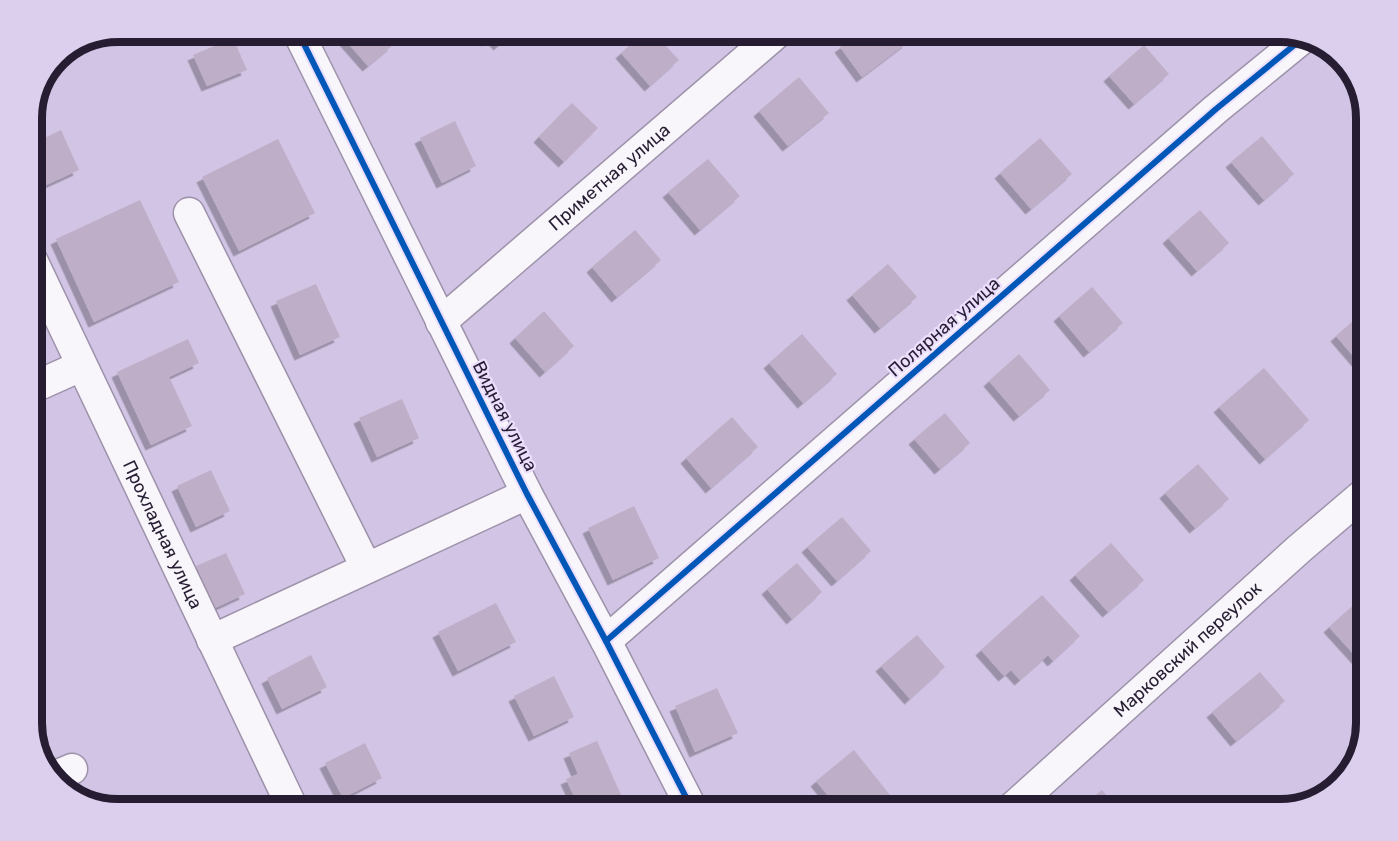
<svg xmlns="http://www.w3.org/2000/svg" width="1398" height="841" font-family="Rubik,sans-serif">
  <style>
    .building { fill: #bfaec7; filter: url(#shadow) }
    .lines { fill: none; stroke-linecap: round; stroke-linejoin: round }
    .minor-casing { stroke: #9d92aa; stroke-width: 33 }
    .minor { stroke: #f8f6fb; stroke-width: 30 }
    .cycleway-casing { stroke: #ebdffd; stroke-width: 10 }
    .cycleway { stroke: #0057b8; stroke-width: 6 }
    .labels { text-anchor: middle; stroke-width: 4.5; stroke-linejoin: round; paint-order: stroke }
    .street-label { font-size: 18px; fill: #271d33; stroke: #ebdffd }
    .rim { fill: none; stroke: #271d33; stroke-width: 8 }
  </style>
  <defs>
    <filter id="shadow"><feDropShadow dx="-5.5" dy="5.5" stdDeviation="0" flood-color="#0004"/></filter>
  </defs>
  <rect width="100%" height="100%" fill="#d2c4e4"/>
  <!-- building -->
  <g class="building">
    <polygon points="338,32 381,32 393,45 368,66"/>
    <polygon points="479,32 514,32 499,45 492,37 487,41"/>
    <polygon points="645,32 653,32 679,60 650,86 621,53"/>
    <polygon points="861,32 899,32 908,42 862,77 840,47"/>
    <polygon points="233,38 247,70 207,86 193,55"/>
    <polygon points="1144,45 1169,74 1134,104 1109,76"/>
    <polygon points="799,77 829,113 788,146 759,111"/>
    <polygon points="572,103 598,128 564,162 539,137"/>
    <polygon points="455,121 476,166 442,183 420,138"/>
    <polygon points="61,130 79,170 33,191 32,144"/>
    <polygon points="1262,136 1294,174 1264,200 1231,162"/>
    <polygon points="1040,138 1072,174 1031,209 1000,173"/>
    <polygon points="278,139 315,213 239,251 202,177"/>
    <polygon points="708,159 740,196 700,230 668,192"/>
    <polygon points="140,200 179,282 94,322 56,239"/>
    <polygon points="1200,210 1229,243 1197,271 1168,238"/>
    <polygon points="635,230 661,260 617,297 592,267"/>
    <polygon points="888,264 917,297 880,328 852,295"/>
    <polygon points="316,284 340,337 300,355 276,301"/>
    <polygon points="1092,287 1123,323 1089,352 1059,316"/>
    <polygon points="544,311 574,346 545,372 515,338"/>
    <polygon points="1361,314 1366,320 1366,371 1336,336"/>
    <polygon points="802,334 837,374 803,403 769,363"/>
    <polygon points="188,339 199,363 169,377 192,426 151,445 117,372"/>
    <polygon points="1019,354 1050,390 1019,416 989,381"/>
    <polygon points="1264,368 1309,420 1265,459 1219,407"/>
    <polygon points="402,399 419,438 377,457 359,418"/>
    <polygon points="945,413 970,443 940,469 914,439"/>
    <polygon points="732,417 758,447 711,488 686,458"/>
    <polygon points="1198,464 1229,499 1195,528 1165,493"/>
    <polygon points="211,470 230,511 196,527 177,486"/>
    <polygon points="634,506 659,558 613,580 588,528"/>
    <polygon points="842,517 871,551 837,581 807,547"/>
    <polygon points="1111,543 1144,580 1108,612 1075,575"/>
    <polygon points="226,553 245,594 215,608 196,566"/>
    <polygon points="797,563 822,592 792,619 767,589"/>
    <polygon points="1366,594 1366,652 1358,659 1329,627"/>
    <polygon points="1042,595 1080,636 1053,661 1048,655 1020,680 1011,670 1004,676 981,650"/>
    <polygon points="496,603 516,642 458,671 438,632"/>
    <polygon points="917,635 945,667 910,699 881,666"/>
    <polygon points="311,655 327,687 282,709 267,678"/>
    <polygon points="1260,672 1285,701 1236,741 1212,712"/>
    <polygon points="554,676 574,717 534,736 514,696"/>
    <polygon points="717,688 738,733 695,752 675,706"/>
    <polygon points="32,689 43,717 32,721"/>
    <polygon points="597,741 621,795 589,809 580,809 566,779 578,774 569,753"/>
    <polygon points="365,743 382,778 343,798 325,763"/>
    <polygon points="854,750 890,795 872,809 839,809 816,781"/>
    <polygon points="77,788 83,800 74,798 69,792"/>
    <polygon points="1102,790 1118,809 1078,809"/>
    <polygon points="773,801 777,809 752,809"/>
  </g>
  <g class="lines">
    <defs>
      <g id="minor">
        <polyline points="298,32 527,494 606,641 692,809"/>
        <polyline points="189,213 366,567"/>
        <path id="s1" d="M32 260 293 809"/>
        <path id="s2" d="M441 322 778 32"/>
        <polyline points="32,388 81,366"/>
        <polyline points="212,640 527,494"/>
        <polyline points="606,641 1216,109 1303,38"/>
        <polyline points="53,777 72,769"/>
        <path id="s3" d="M1011 809 1299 549 1366 492"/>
      </g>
    </defs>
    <!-- minor casing -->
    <use href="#minor" class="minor-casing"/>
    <!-- minor -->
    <use href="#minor" class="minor"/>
    <defs>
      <g id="cycleway">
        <polyline points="298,32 527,494 606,641 692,809"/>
        <polyline points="606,641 1216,109 1303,38"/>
      </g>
    </defs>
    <!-- cycleway casing -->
    <use href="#cycleway" class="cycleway-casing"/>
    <!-- cycleway -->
    <use href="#cycleway" class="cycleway"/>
  </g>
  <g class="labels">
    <!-- street labels -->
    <g class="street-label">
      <text dy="6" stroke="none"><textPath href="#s2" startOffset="222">Приметная улица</textPath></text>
      <text transform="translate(944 327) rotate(-41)" y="6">Полярная улица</text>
      <text transform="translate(505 416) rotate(63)" y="6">Видная улица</text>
      <text dy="6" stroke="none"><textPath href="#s1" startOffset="304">Прохладная улица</textPath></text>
      <text dy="6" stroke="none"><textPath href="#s3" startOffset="238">Марковский переулок</textPath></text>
    </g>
  </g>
  <!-- crop -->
  <path d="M0 0H1398V841H0ZM118 42H1280A76 76 0 0 1 1356 118V723A76 76 0 0 1 1280 799H118A76 76 0 0 1 42 723V118A76 76 0 0 1 118 42Z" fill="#dbcfed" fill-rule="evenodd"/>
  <path class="rim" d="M118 42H1280A76 76 0 0 1 1356 118V723A76 76 0 0 1 1280 799H118A76 76 0 0 1 42 723V118A76 76 0 0 1 118 42Z"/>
</svg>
